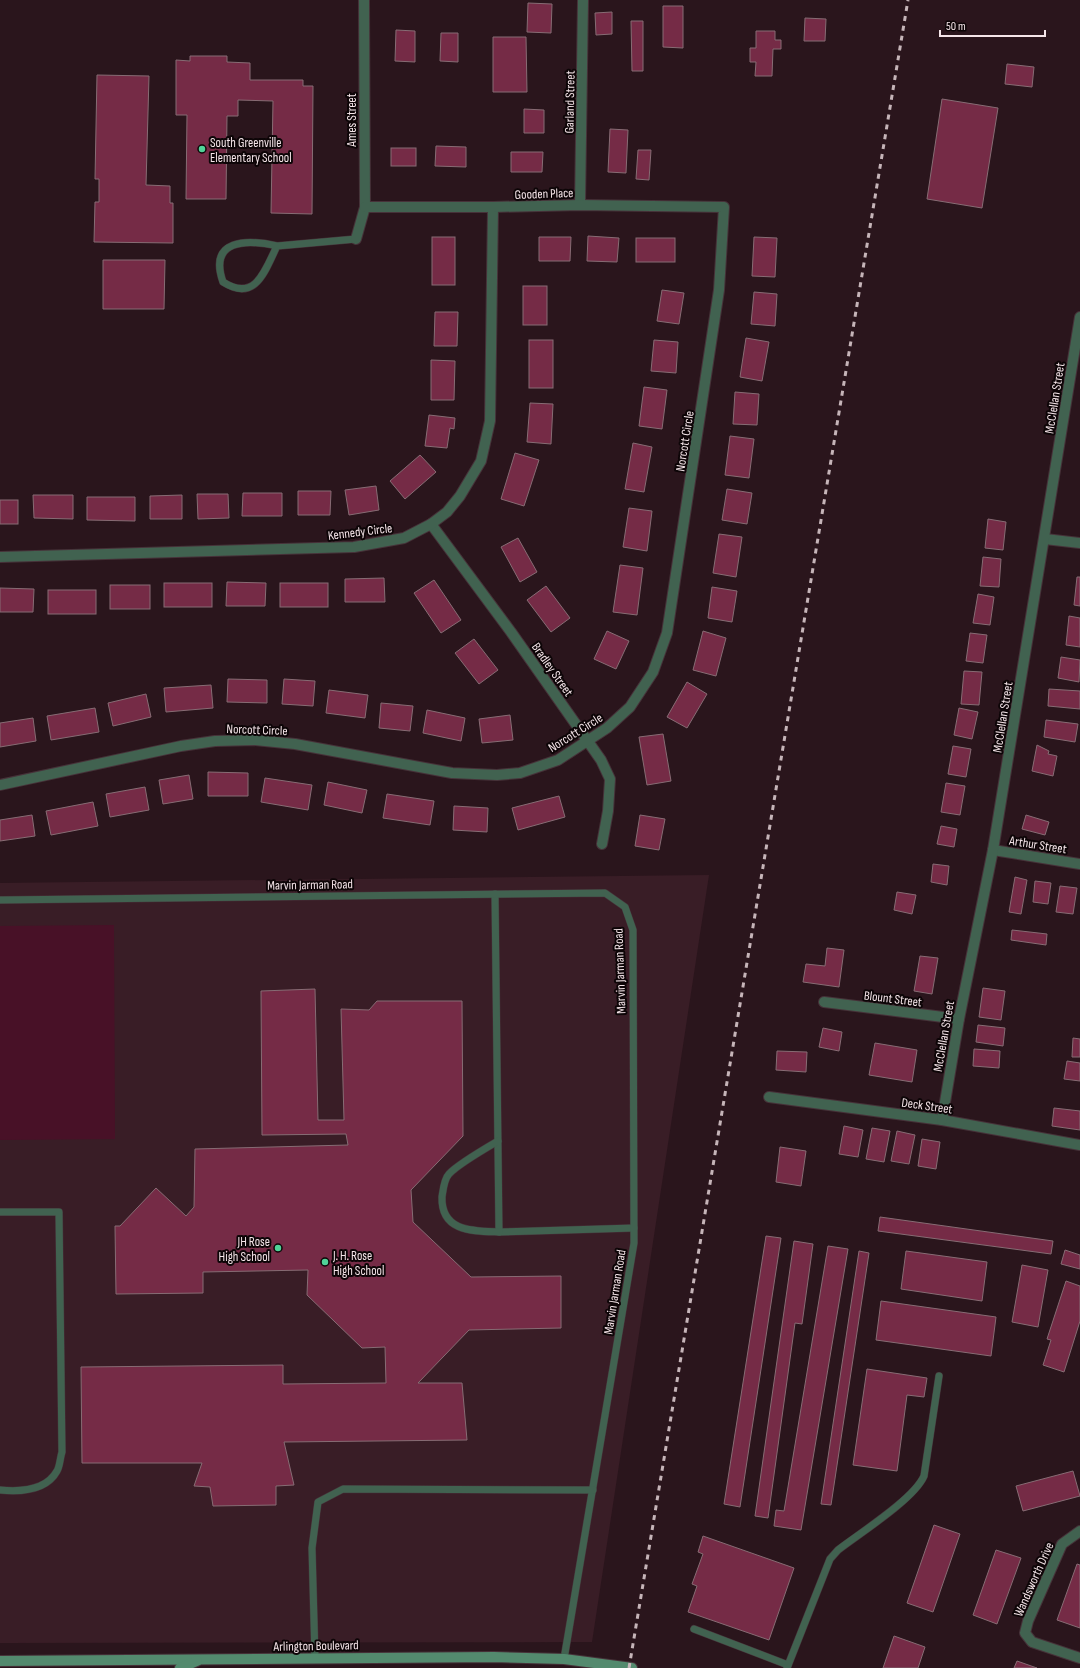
<svg xmlns="http://www.w3.org/2000/svg" width="1080" height="1668" font-family="'Sofia Sans Condensed',sans-serif">
  <style>
    .built { fill: #391d26 }
    .green { fill: #481127 }
    .building { fill: #752b46; stroke: #876c74 }
    .lines { fill: none; stroke-linecap: round; stroke-linejoin: round }
    .service-casing { stroke: #463239; stroke-width: 8 }
    .minor-casing { stroke: #463239; stroke-width: 12 }
    .secondary-casing { stroke: #463239; stroke-width: 12 }
    .service { stroke: #416250; stroke-width: 7 }
    .minor { stroke: #416250; stroke-width: 10 }
    .secondary { stroke: #538a6e; stroke-width: 10 }
    .rail { stroke: #c6b5b9; stroke-width: 3; stroke-dasharray: 5 5; stroke-linecap: butt }
    .poi-dot { fill: #50d398; stroke: #0d0507; stroke-width: 1.5 }
    .labels { text-anchor: middle; stroke-width: 4; stroke-linejoin: round; paint-order: stroke }
    .street-label { font-size: 13px; fill: #f5e5e9; stroke: #0d0507 }
    .poi-label { font-size: 13px; fill: #f5e5e9; stroke: #0d0507; text-anchor: start }
  </style>
  <rect width="100%" height="100%" fill="#2a151c"/>
  <!-- built -->
  <polygon class="built" points="709,875 592,1642 0,1643 0,883"/>
  <!-- green -->
  <polygon class="green" points="114,925 115,1139 0,1140 0,926"/>
  <!-- building -->
  <g class="building">
    <polygon points="528,3 552,4 551,33 527,32"/>
    <polygon points="663,6 683,6 683,48 663,47"/>
    <polygon points="612,12 612,34 596,35 595,13"/>
    <polygon points="805,18 826,19 825,41 804,41"/>
    <polygon points="631,21 643,21 643,71 632,71"/>
    <polygon points="396,30 415,31 415,62 395,61"/>
    <polygon points="756,31 775,31 775,40 781,40 781,49 773,49 772,76 755,76 756,62 750,62 750,48 756,48"/>
    <polygon points="441,33 458,33 458,62 440,61"/>
    <polygon points="493,37 526,37 527,92 493,92"/>
    <polygon points="190,56 227,56 227,62 250,63 250,80 303,80 303,86 313,86 312,214 271,213 273,101 238,100 238,116 227,116 226,199 186,199 187,115 176,115 176,60 190,61"/>
    <polygon points="1007,64 1034,67 1032,87 1005,84"/>
    <polygon points="97,75 149,76 146,185 170,186 170,203 173,203 173,243 94,242 95,202 99,202 99,179 95,179"/>
    <polygon points="942,99 998,108 982,208 927,199"/>
    <polygon points="524,109 544,110 544,133 524,133"/>
    <polygon points="610,129 628,130 626,173 608,172"/>
    <polygon points="436,146 466,147 466,167 435,166"/>
    <rect x="391" y="148" width="25" height="18"/>
    <polygon points="638,150 651,150 649,180 636,179"/>
    <polygon points="511,152 543,152 542,172 511,172"/>
    <polygon points="588,236 619,238 617,262 587,261"/>
    <rect x="432" y="237" width="23" height="48"/>
    <polygon points="539,237 571,237 570,261 539,261"/>
    <polygon points="754,237 777,238 775,277 752,276"/>
    <rect x="636" y="238" width="39" height="24"/>
    <polygon points="103,260 165,260 164,309 103,309"/>
    <rect x="523" y="286" width="24" height="39"/>
    <polygon points="662,290 684,293 679,324 657,321"/>
    <polygon points="754,292 777,294 775,326 751,324"/>
    <polygon points="435,312 458,312 457,346 434,346"/>
    <polygon points="746,338 769,342 762,381 740,377"/>
    <rect x="529" y="340" width="24" height="48"/>
    <polygon points="654,340 678,342 676,373 651,371"/>
    <polygon points="431,360 455,361 454,400 431,400"/>
    <polygon points="644,387 667,390 662,429 639,426"/>
    <polygon points="735,392 759,394 757,425 733,424"/>
    <polygon points="530,403 553,404 551,444 527,442"/>
    <polygon points="429,415 455,418 454,429 450,428 447,448 425,446"/>
    <polygon points="730,436 754,439 749,478 725,475"/>
    <polygon points="633,443 652,447 644,492 625,489"/>
    <polygon points="515,453 539,460 524,506 501,499"/>
    <polygon points="420,455 436,472 405,499 390,481"/>
    <polygon points="376,486 379,510 349,515 345,490"/>
    <polygon points="727,489 752,493 747,524 722,520"/>
    <polygon points="298,491 331,491 330,515 298,515"/>
    <polygon points="243,493 282,493 282,516 242,516"/>
    <polygon points="197,494 228,494 229,518 198,519"/>
    <polygon points="33,495 73,495 73,519 34,518"/>
    <polygon points="182,495 182,519 150,519 150,496"/>
    <polygon points="87,497 135,497 135,521 87,520"/>
    <rect x="0" y="500" width="18" height="24"/>
    <polygon points="629,508 652,511 647,551 623,547"/>
    <polygon points="988,519 1006,522 1003,550 985,548"/>
    <polygon points="719,534 742,537 736,577 713,573"/>
    <polygon points="518,538 537,572 520,582 501,547"/>
    <polygon points="983,557 1001,559 999,587 980,586"/>
    <polygon points="620,565 643,568 637,615 613,612"/>
    <polygon points="1077,577 1080,577 1080,606 1074,605"/>
    <polygon points="384,578 385,602 345,602 345,579"/>
    <polygon points="434,580 461,620 441,633 414,593"/>
    <polygon points="227,582 266,583 265,606 226,606"/>
    <rect x="164" y="583" width="48" height="24"/>
    <rect x="280" y="583" width="48" height="24"/>
    <rect x="110" y="585" width="40" height="24"/>
    <polygon points="546,586 570,618 551,632 527,600"/>
    <polygon points="712,587 737,591 732,622 708,618"/>
    <polygon points="0,588 34,589 33,612 0,612"/>
    <rect x="48" y="590" width="48" height="24"/>
    <polygon points="978,594 994,597 990,625 973,623"/>
    <polygon points="1069,616 1080,618 1080,647 1066,645"/>
    <polygon points="607,631 629,641 616,669 594,659"/>
    <polygon points="703,631 726,638 716,676 693,670"/>
    <polygon points="970,633 987,635 983,663 966,661"/>
    <polygon points="474,639 498,670 479,684 455,653"/>
    <polygon points="1061,657 1080,660 1079,682 1058,678"/>
    <polygon points="964,671 982,672 979,705 961,704"/>
    <polygon points="228,679 267,680 267,703 227,702"/>
    <polygon points="284,679 315,681 313,706 282,704"/>
    <polygon points="687,682 707,694 687,728 667,717"/>
    <polygon points="211,685 213,708 166,712 164,688"/>
    <polygon points="1049,689 1080,691 1080,709 1048,706"/>
    <polygon points="329,690 368,695 365,718 326,713"/>
    <polygon points="146,694 151,717 113,726 108,703"/>
    <polygon points="381,703 413,706 410,731 379,728"/>
    <polygon points="95,708 99,732 51,740 47,716"/>
    <polygon points="959,708 978,712 972,739 954,735"/>
    <polygon points="427,710 465,718 461,741 423,733"/>
    <polygon points="510,715 513,740 482,743 479,719"/>
    <polygon points="33,718 36,741 0,747 0,723"/>
    <polygon points="1046,720 1078,724 1075,742 1044,737"/>
    <polygon points="663,734 671,781 647,785 639,737"/>
    <polygon points="1037,745 1049,751 1048,754 1057,756 1053,776 1032,771"/>
    <polygon points="953,746 971,749 966,777 948,774"/>
    <polygon points="208,772 248,773 248,796 208,796"/>
    <polygon points="189,775 193,799 163,804 159,780"/>
    <polygon points="265,778 312,785 308,810 261,802"/>
    <polygon points="328,782 367,790 362,813 324,805"/>
    <polygon points="946,783 965,786 960,815 941,812"/>
    <polygon points="145,787 149,810 110,817 106,794"/>
    <polygon points="387,794 434,801 430,825 383,818"/>
    <polygon points="559,796 565,817 518,830 512,808"/>
    <polygon points="93,802 98,826 51,835 46,811"/>
    <polygon points="454,806 488,808 487,832 453,830"/>
    <polygon points="32,815 35,836 0,841 0,820"/>
    <polygon points="640,815 665,819 659,850 635,846"/>
    <polygon points="1026,815 1049,822 1045,835 1022,829"/>
    <polygon points="941,826 957,829 954,847 937,844"/>
    <polygon points="933,864 949,866 947,885 931,882"/>
    <polygon points="1015,877 1027,880 1021,914 1009,912"/>
    <polygon points="1035,881 1051,883 1048,904 1033,902"/>
    <polygon points="1060,886 1077,888 1073,914 1056,912"/>
    <polygon points="897,892 916,895 912,914 894,910"/>
    <polygon points="1012,930 1047,934 1046,945 1011,940"/>
    <polygon points="827,948 844,950 839,987 803,982 806,964 825,966"/>
    <polygon points="920,956 938,958 932,994 914,991"/>
    <polygon points="983,988 1005,991 1001,1020 979,1017"/>
    <polygon points="315,989 318,1120 344,1120 341,1009 369,1010 377,1001 462,1001 463,1136 411,1190 413,1222 471,1277 561,1276 561,1328 469,1330 418,1383 462,1383 467,1440 284,1442 294,1485 276,1486 276,1505 213,1506 210,1487 194,1486 202,1463 82,1463 81,1367 283,1365 283,1384 386,1383 385,1347 362,1348 307,1295 308,1270 203,1272 203,1293 116,1294 115,1226 120,1226 156,1188 186,1216 194,1207 195,1149 348,1145 346,1134 262,1135 261,991"/>
    <polygon points="978,1025 1005,1028 1003,1046 976,1042"/>
    <polygon points="823,1028 842,1032 839,1051 819,1047"/>
    <polygon points="1073,1038 1080,1039 1080,1057 1072,1057"/>
    <polygon points="875,1043 917,1050 912,1082 869,1075"/>
    <polygon points="974,1049 1000,1051 999,1068 973,1066"/>
    <polygon points="777,1051 807,1052 806,1072 776,1070"/>
    <polygon points="1067,1061 1080,1063 1080,1081 1064,1079"/>
    <polygon points="1054,1108 1080,1111 1080,1130 1052,1126"/>
    <polygon points="844,1126 863,1130 858,1157 839,1154"/>
    <polygon points="872,1128 890,1131 884,1162 866,1159"/>
    <polygon points="897,1131 915,1135 909,1164 891,1161"/>
    <polygon points="922,1139 940,1142 936,1169 918,1166"/>
    <polygon points="780,1147 806,1151 801,1186 776,1182"/>
    <polygon points="880,1217 1053,1241 1051,1254 878,1231"/>
    <polygon points="766,1236 781,1238 740,1507 724,1504"/>
    <polygon points="794,1241 813,1244 802,1324 795,1323 768,1518 755,1516"/>
    <polygon points="828,1246 848,1249 801,1530 774,1526 776,1510 784,1511"/>
    <polygon points="1065,1250 1080,1255 1080,1269 1061,1264"/>
    <polygon points="859,1251 869,1253 831,1505 821,1504"/>
    <polygon points="906,1251 987,1262 982,1301 901,1289"/>
    <polygon points="1022,1265 1048,1270 1038,1327 1012,1322"/>
    <polygon points="1066,1281 1080,1286 1080,1321 1064,1372 1043,1365 1051,1340 1047,1339"/>
    <polygon points="881,1301 996,1317 991,1356 876,1340"/>
    <polygon points="867,1369 927,1378 924,1397 907,1395 897,1471 853,1465"/>
    <polygon points="1073,1471 1080,1496 1023,1511 1016,1486"/>
    <polygon points="934,1525 960,1534 933,1612 907,1603"/>
    <polygon points="703,1536 794,1568 769,1640 688,1612 697,1586 692,1584 703,1554 698,1552"/>
    <polygon points="996,1550 1021,1558 997,1624 973,1615"/>
    <polygon points="1077,1564 1080,1565 1080,1628 1057,1620"/>
    <polygon points="894,1636 925,1647 918,1668 883,1668"/>
    <polygon points="1017,1661 1037,1668 1014,1668"/>
  </g>
  <g class="lines">
    <defs>
      <g id="service">
        <path d="M277 246C247 239 208 239 223 282 256 303 265 270 277 246L356 239"/>
        <polyline points="495,894 499,1232 634,1228"/>
        <polyline points="0,900 605,893 625,907 633,930 634,1243 564,1659"/>
        <path d="M498 1141C486 1148 457 1165 449 1174 444 1179 443 1190 442 1197 441 1232 473 1231 499 1232"/>
        <path d="M0 1212H59L62 1452C60 1458 60 1466 57 1471 46 1491 21 1492 0 1490"/>
        <polyline points="694,1629 788,1665"/>
        <polyline points="315,1658 312,1548 318,1502 343,1489 593,1490"/>
        <path d="M787 1668 830 1559 838 1550C860 1533 914 1499 924 1476L939 1376"/>
      </g>
      <g id="minor">
        <polyline points="580,205 583,0"/>
        <polyline points="356,239 365,207 364,0"/>
        <polyline points="431,524 511,632 601,760 610,779 608,811 602,844"/>
        <polyline points="1045,539 1080,543"/>
        <polyline points="0,557 354,547 404,538 431,524 447,512 460,496 481,461 490,421 493,207"/>
        <polyline points="0,785 181,746 215,741 255,740 295,744 452,773 497,775 520,773 558,760 607,728 630,707 653,672 667,633 719,290 724,207 580,205 493,207 365,207"/>
        <polyline points="993,850 1080,864"/>
        <polyline points="824,1002 959,1019"/>
        <polyline points="769,1097 942,1120 1080,1145"/>
        <polyline points="942,1120 959,1019 993,850 1080,317"/>
        <polyline points="1080,1531 1062,1544 1028,1621 1025,1633 1032,1642 1080,1658"/>
      </g>
      <g id="secondary">
        <polyline points="0,1661 494,1657 564,1659 632,1668"/>
        <polyline points="180,1668 197,1661"/>
      </g>
    </defs>
    <!-- service casing -->
    <use href="#service" class="service-casing"/>
    <!-- minor casing -->
    <use href="#minor" class="minor-casing"/>
    <!-- secondary casing -->
    <use href="#secondary" class="secondary-casing"/>
    <!-- service -->
    <use href="#service" class="service"/>
    <!-- minor -->
    <use href="#minor" class="minor"/>
    <!-- secondary -->
    <use href="#secondary" class="secondary"/>
    <!-- rail -->
    <polyline class="rail" points="629,1668 908,0"/>
  </g>
  <!-- markers -->
  <g class="poi-dot">
    <circle cx="202" cy="149" r="4"/>
    <circle cx="278" cy="1248" r="4"/>
    <circle cx="325" cy="1262" r="4"/>
  </g>
  <g class="labels">
    <!-- street labels -->
    <g class="street-label">
      <text transform="translate(569 102) rotate(-89)" y="5">Garland Street</text>
      <text transform="translate(351 120) rotate(-90)" y="5">Ames Street</text>
      <text transform="translate(544 193) rotate(-2)" y="5">Gooden Place</text>
      <text transform="translate(1054 398) rotate(-81)" y="5">McClellan Street</text>
      <text transform="translate(684 441) rotate(-81)" y="5">Norcott Circle</text>
      <text transform="translate(360 531) rotate(-7)" y="5">Kennedy Circle</text>
      <text transform="translate(553 669) rotate(55)" y="5">Bradley Street</text>
      <text transform="translate(1002 717) rotate(-81)" y="5">McClellan Street</text>
      <text transform="translate(257 729) rotate(2)" y="5">Norcott Circle</text>
      <text transform="translate(575 732) rotate(-32)" y="5">Norcott Circle</text>
      <text transform="translate(1038 844) rotate(9)" y="5">Arthur Street</text>
      <text transform="translate(310 884) rotate(-1)" y="5">Marvin Jarman Road</text>
      <text transform="translate(619 971) rotate(-92)" y="5">Marvin Jarman Road</text>
      <text transform="translate(893 998) rotate(7)" y="5">Blount Street</text>
      <text transform="translate(943 1036) rotate(-80)" y="5">McClellan Street</text>
      <text transform="translate(927 1105) rotate(8)" y="5">Deck Street</text>
      <text transform="translate(614 1292) rotate(-81)" y="5">Marvin Jarman Road</text>
      <text transform="translate(1033 1579) rotate(-66)" y="5">Wandsworth Drive</text>
      <text transform="translate(316 1645) rotate(-1)" y="5">Arlington Boulevard</text>
    </g>
    <!-- poi labels -->
    <g class="poi-label">
      <text x="210" y="147">South Greenville<tspan x="210" dy="15">Elementary School</tspan></text>
      <text x="270" y="1246" text-anchor="end">JH Rose<tspan x="270" dy="15">High School</tspan></text>
      <text x="333" y="1260">J. H. Rose<tspan x="333" dy="15">High School</tspan></text>
    </g>
  </g>
  <!-- scale -->
  <path d="M940 30v6h105v-6" fill="none" stroke="#f5e5e9" stroke-width="2"/>
  <text x="946" y="30" font-size="12" fill="#f5e5e9" stroke="#0d0507" stroke-width="3" paint-order="stroke">50 m</text>
</svg>
